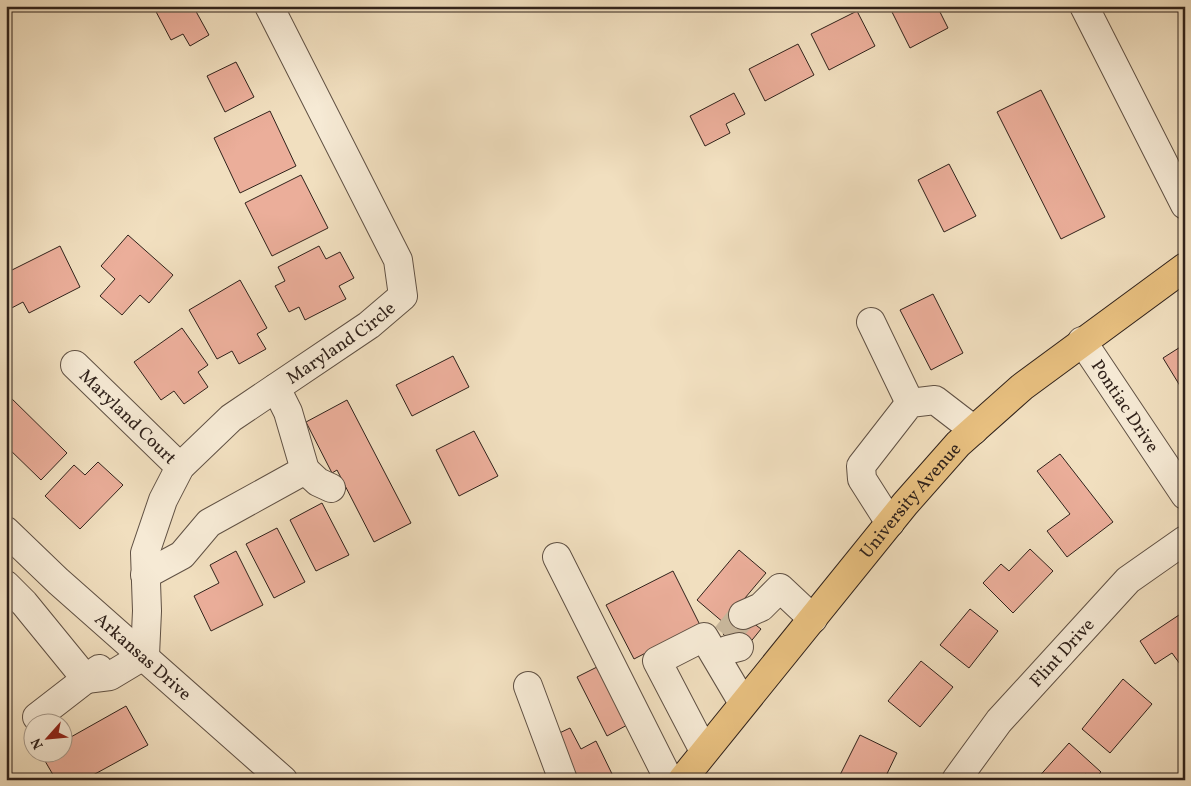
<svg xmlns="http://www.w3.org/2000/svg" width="1191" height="786" font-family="Vollkorn,serif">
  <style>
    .building { fill: #ebae9a; stroke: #30221b }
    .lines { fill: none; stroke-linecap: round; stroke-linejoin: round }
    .minor-tunnel { stroke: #cab99e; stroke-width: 28; stroke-dasharray: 28 14; stroke-linecap: butt }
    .minor-casing { stroke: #605144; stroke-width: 30 }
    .major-casing { stroke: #30221b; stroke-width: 30 }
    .minor { stroke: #f6ead5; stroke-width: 28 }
    .major { stroke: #e8c080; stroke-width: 28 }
    .labels { text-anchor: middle; stroke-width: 4; stroke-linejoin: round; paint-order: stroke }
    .street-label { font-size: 18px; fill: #30221b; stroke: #f6ead5 }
  </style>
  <rect width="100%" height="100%" fill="#f1dfbf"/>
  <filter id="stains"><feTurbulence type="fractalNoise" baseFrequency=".004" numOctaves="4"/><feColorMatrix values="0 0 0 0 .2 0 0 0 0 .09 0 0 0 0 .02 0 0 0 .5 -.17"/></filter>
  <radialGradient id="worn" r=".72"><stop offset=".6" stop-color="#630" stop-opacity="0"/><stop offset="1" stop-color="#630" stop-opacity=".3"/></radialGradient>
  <!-- building -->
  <g class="building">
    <polygon points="153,6 193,6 209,35 190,46 183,34 171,40"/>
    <polygon points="889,6 937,6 948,28 910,48"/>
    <polygon points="857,11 875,46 829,70 811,34"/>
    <polygon points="798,44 814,75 765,101 749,69"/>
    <polygon points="236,62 254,97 225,112 207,76"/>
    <polygon points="1041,90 1105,217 1061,239 997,112"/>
    <polygon points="734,93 745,114 726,124 730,133 705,146 690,116"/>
    <polygon points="270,111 296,166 240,193 214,138"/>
    <polygon points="949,164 976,216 944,232 918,180"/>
    <polygon points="301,175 328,228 272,256 245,203"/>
    <polygon points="128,235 173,275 149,303 140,295 122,315 100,296 115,279 101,266"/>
    <polygon points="60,246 80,287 29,313 23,302 6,311 6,273"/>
    <polygon points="319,246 326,259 340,252 354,278 339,286 346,299 305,320 299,307 289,312 275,286 285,281 278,267"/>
    <polygon points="240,280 267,328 257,334 266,349 239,364 232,351 217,359 189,310"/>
    <polygon points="933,294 963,353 931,370 900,310"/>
    <polygon points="182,328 208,365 198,372 208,387 184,404 174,391 161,400 134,362"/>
    <polygon points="1185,344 1185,394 1163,358"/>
    <polygon points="453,356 469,387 412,416 396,385"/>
    <polygon points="7,394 67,453 41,480 6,446"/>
    <polygon points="347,400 411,523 374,542 337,470 332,473 306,422"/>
    <polygon points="474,431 498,476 459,496 436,450"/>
    <polygon points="1060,454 1113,522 1067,557 1047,531 1070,514 1037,471"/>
    <polygon points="98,462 123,485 80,529 45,496 74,465 85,475"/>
    <polygon points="322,503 349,555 316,571 290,520"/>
    <polygon points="277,528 305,582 274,598 246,544"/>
    <polygon points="1030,549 1053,571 1013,613 983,583 1001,564 1009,571"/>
    <polygon points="739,550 766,573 724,623 697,600"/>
    <polygon points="236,551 263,605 211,631 194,596 219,583 210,565"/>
    <polygon points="673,571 700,625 634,659 606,605"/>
    <polygon points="970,609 998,631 969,668 940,645"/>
    <polygon points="1185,611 1185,671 1172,653 1155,664 1140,641"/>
    <polygon points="740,613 761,629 744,650 723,634"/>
    <polygon points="921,661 953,687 920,727 888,701"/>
    <polygon points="599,666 629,724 607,736 577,677"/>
    <polygon points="1123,679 1152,704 1110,753 1082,729"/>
    <polygon points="126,706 148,745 84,780 56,780 41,754 62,754 62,742"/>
    <polygon points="570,728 581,749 596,741 615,780 576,780 553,736"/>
    <polygon points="860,735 897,753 884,780 849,780 840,775"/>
    <polygon points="1069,743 1101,772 1094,780 1085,774 1080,780 1036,780"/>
  </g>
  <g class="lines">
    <!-- minor-tunnel -->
    <polyline class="minor-tunnel" points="726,636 743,615"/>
    <defs>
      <g id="minor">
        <polyline points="1084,6 1185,205"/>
        <polyline points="871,322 910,403"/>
        <path id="s1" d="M1082 341 1185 495"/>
        <path id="s2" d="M75 365 180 467"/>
        <polyline points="305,470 318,482 331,488"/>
        <polyline points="890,523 862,479 861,466 910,403 935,400 974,430"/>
        <path id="s3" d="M6 531 58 581 283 780"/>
        <polyline points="557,557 669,780"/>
        <polyline points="145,575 182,555 209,523 305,470 288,412 276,388"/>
        <polyline points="6,585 24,603 86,679"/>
        <polyline points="743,615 761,607 780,588 813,619"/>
        <polyline points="727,650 739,647"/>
        <path id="s4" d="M86 679 110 676 145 655 147 611 145 553 163 500 180 467 231 418 369 325 403 296 398 260 269 6"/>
        <polyline points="528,686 563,780"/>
        <polyline points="37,717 99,669"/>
        <polyline points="704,751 657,661 704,637 743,703"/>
        <path id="s5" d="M956 780 999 721 1128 580 1185 540"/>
      </g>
      <g id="major">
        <path id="s6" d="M682 780 905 504 958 444 1022 387 1185 267"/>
      </g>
    </defs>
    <!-- minor casing -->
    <use href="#minor" class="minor-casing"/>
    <!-- major casing -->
    <use href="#major" class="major-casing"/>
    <!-- minor -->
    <use href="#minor" class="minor"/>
    <!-- major -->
    <use href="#major" class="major"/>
  </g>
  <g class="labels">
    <!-- street labels -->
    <g class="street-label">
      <text dy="6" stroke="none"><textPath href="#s4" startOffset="464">Maryland Circle</textPath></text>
      <text dy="6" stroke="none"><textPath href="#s1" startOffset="78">Pontiac Drive</textPath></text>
      <text dy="6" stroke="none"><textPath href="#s2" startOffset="74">Maryland Court</textPath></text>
      <text dy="6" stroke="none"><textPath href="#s6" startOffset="361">University Avenue</textPath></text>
      <text dy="6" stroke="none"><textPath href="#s5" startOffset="166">Flint Drive</textPath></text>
      <text dy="6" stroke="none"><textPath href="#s3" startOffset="186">Arkansas Drive</textPath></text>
    </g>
  </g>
  <!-- margin -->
  <rect width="1191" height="786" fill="none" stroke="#f1dfbf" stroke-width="25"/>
  <rect x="8" y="8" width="1176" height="771" fill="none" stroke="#30221b" stroke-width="2.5"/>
  <rect x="12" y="12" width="1166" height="761" fill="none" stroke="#30221b"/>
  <!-- north arrow -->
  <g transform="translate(48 738) rotate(243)"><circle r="24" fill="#f6ead5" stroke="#a79a8b"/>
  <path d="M0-4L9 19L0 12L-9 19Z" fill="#8f2418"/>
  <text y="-8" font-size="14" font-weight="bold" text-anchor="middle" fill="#30221b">N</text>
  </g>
  <rect width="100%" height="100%" filter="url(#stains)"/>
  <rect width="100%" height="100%" fill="url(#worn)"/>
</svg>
